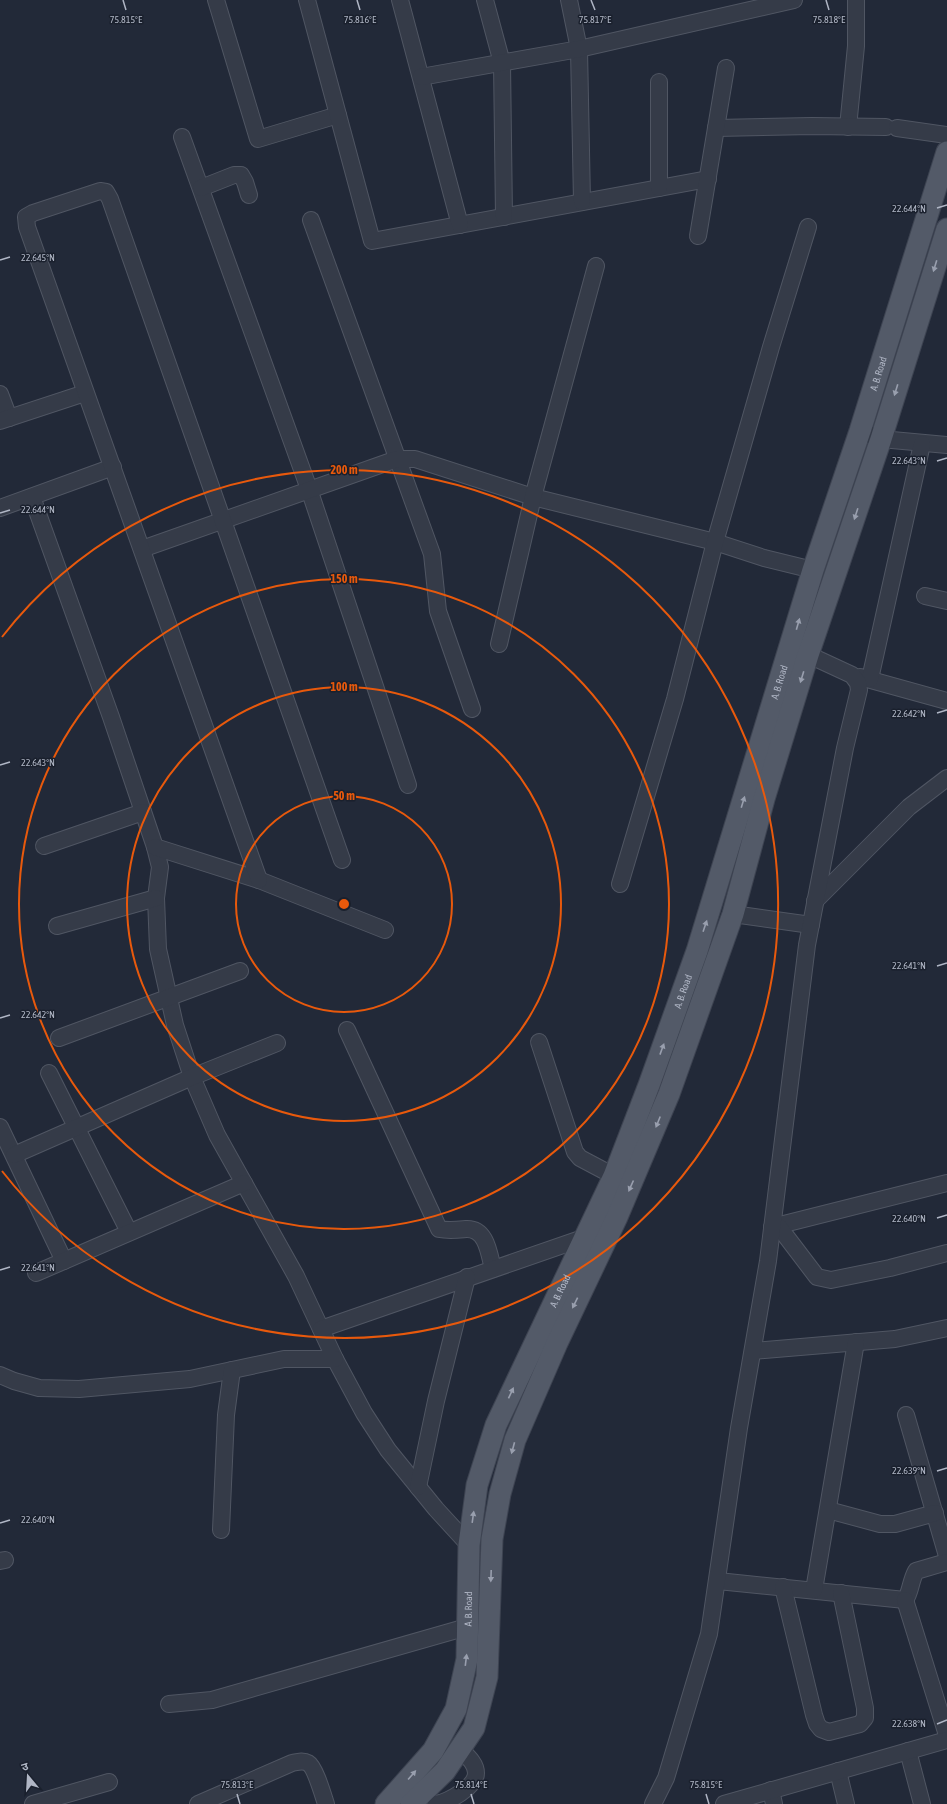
<svg xmlns="http://www.w3.org/2000/svg" width="947" height="1804" font-family="'Asap Condensed','Noto Sans Devanagari',sans-serif">
  <style>
    .lines { fill: none; stroke-linecap: round; stroke-linejoin: round }
    .minor-casing { stroke: #505663; stroke-width: 18 }
    .major-casing { stroke: #3e4452; stroke-width: 23 }
    .minor { stroke: #353b48; stroke-width: 16 }
    .major { stroke: #535a68; stroke-width: 21 }
    .oneway { fill: #999fae }
    .ticks { fill: none; stroke: #b0b6c5; stroke-width: 1.5 }
    .ring { fill: none; stroke: #e8590c; stroke-width: 2 }
    .labels { text-anchor: middle; stroke-width: 3; stroke-linejoin: round; paint-order: stroke }
    .street-label { font-size: 10px; fill: #b0b6c5; stroke: #1a202d }
    .ticks-label { font-size: 10px; text-anchor: middle; fill: #b0b6c5; stroke: #1a202d; stroke-width: 3; stroke-linejoin: round; paint-order: stroke }
    .centre { fill: #e8590c; stroke: #1a202d; stroke-width: 2 }
    .ring-label { font-size: 12px; text-anchor: middle; font-weight: bold; fill: #e8590c; stroke: #1a202d; stroke-width: 3; stroke-linejoin: round; paint-order: stroke }
  </style>
  <rect width="100%" height="100%" fill="#222938"/>
  <g class="lines">
    <defs>
      <g id="minor">
        <polyline points="216,0 258,139 338,115"/>
        <polyline points="307,0 372,241 708,179"/>
        <polyline points="400,0 460,225"/>
        <polyline points="485,0 502,63 504,217"/>
        <polyline points="569,0 579,49 582,202"/>
        <polyline points="421,77 579,49 794,0"/>
        <polyline points="848,127 856,46 856,0"/>
        <polyline points="716,128 812,126 886,127"/>
        <polyline points="897,128 947,135"/>
        <polyline points="182,137 309,489 408,785"/>
        <polyline points="201,188 234,175 241,175 245,182 249,195"/>
        <polyline points="659,188 659,82"/>
        <polyline points="311,220 432,554 438,611 472,709"/>
        <polyline points="698,236 726,68"/>
        <polyline points="0,394 9,418"/>
        <polyline points="0,421 85,393"/>
        <polyline points="860,431 881,439 947,445"/>
        <polyline points="32,497 111,717 155,847 160,867 156,898 158,949 175,1025 192,1077 217,1135 296,1276 335,1359 364,1413 388,1450 436,1509 469,1545"/>
        <polyline points="0,508 113,467"/>
        <polyline points="142,549 397,459 415,459 533,497 715,542 764,558 813,570"/>
        <polyline points="925,596 947,601"/>
        <polyline points="499,644 533,497 596,266"/>
        <polyline points="860,677 947,701"/>
        <polyline points="870,679 922,444"/>
        <polyline points="44,846 143,812"/>
        <polyline points="155,847 259,880 385,930"/>
        <polyline points="259,880 27,227 26,217 33,213 100,191 106,192 110,199 342,860"/>
        <polyline points="620,884 675,699 715,542 771,347 808,227"/>
        <polyline points="815,901 909,807 947,778"/>
        <polyline points="733,914 811,925"/>
        <polyline points="57,926 156,898"/>
        <path d="M347 1030 439 1229C449 1231 456 1230 466 1229 487 1228 489 1254 493 1269"/>
        <polyline points="59,1038 240,971"/>
        <polyline points="539,1042 575,1152 580,1158 614,1176"/>
        <polyline points="49,1073 129,1232"/>
        <polyline points="0,1127 64,1261"/>
        <polyline points="14,1155 192,1077 277,1043"/>
        <polyline points="772,1227 947,1183"/>
        <polyline points="779,1227 817,1277 831,1280 890,1268 947,1253"/>
        <polyline points="36,1273 244,1183"/>
        <polyline points="321,1329 586,1237"/>
        <polyline points="753,1351 895,1339 947,1328"/>
        <polyline points="0,1375 14,1381 39,1388 79,1389 190,1379 284,1359 335,1359"/>
        <polyline points="906,1415 947,1556"/>
        <polyline points="418,1487 436,1401 467,1277"/>
        <polyline points="828,1510 880,1524 895,1524 935,1513"/>
        <polyline points="221,1530 226,1415 232,1370"/>
        <polyline points="0,1561 5,1560"/>
        <path d="M718 1581 905 1600C911 1592 910 1582 916 1571L947 1562"/>
        <polyline points="783,1587 814,1715 817,1724 821,1729 829,1732 860,1724 865,1718 865,1708 841,1593"/>
        <polyline points="814,1590 856,1342"/>
        <polyline points="905,1600 947,1735"/>
        <polyline points="169,1704 212,1700 467,1627"/>
        <polyline points="908,1751 922,1804"/>
        <polyline points="838,1771 846,1804"/>
        <polyline points="771,1790 774,1804"/>
        <polyline points="33,1804 109,1782"/>
        <path d="M198 1804 292 1763C297 1762 303 1760 308 1763 315 1767 323 1795 326 1804"/>
        <path d="M436 1804C448 1802 476 1787 476 1773 476 1763 467 1756 461 1750"/>
        <polyline points="653,1804 666,1778 709,1634 739,1428 768,1261 807,945 845,748 859,690 858,683 852,675 798,650"/>
        <polyline points="724,1804 947,1740"/>
      </g>
      <g id="major">
        <path id="s1" d="M386 1804 433 1751 456 1709 467 1659 469 1545 477 1485 496 1425 614 1176 649 1085 697 951 813 570 860 431 947 152"/>
        <polyline points="411,1804 445,1771 474,1728 487,1677 492,1539 500,1494 515,1440 557,1343 617,1217 669,1094 733,914 764,799 808,655 881,439 947,229"/>
      </g>
    </defs>
    <!-- minor casing -->
    <use href="#minor" class="minor-casing"/>
    <!-- major casing -->
    <use href="#major" class="major-casing"/>
    <!-- minor -->
    <use href="#minor" class="minor"/>
    <!-- major -->
    <use href="#major" class="major"/>
  </g>
  <!-- one-way arrows -->
  <defs><path id="oneway-solid" d="M-6-.8H1V-3.2L6.5 0L1 3.2V.8H-6Z"/></defs>
  <g class="oneway">
    <use href="#oneway-solid" transform="translate(935 266) rotate(107)"/>
    <use href="#oneway-solid" transform="translate(896 390) rotate(107)"/>
    <use href="#oneway-solid" transform="translate(856 514) rotate(108)"/>
    <use href="#oneway-solid" transform="translate(798 624) rotate(-74)"/>
    <use href="#oneway-solid" transform="translate(802 677) rotate(107)"/>
    <use href="#oneway-solid" transform="translate(743 802) rotate(-73)"/>
    <use href="#oneway-solid" transform="translate(705 926) rotate(-71)"/>
    <use href="#oneway-solid" transform="translate(662 1049) rotate(-70)"/>
    <use href="#oneway-solid" transform="translate(658 1122) rotate(112)"/>
    <use href="#oneway-solid" transform="translate(631 1186) rotate(114)"/>
    <use href="#oneway-solid" transform="translate(575 1303) rotate(116)"/>
    <use href="#oneway-solid" transform="translate(511 1393) rotate(-65)"/>
    <use href="#oneway-solid" transform="translate(513 1448) rotate(105)"/>
    <use href="#oneway-solid" transform="translate(473 1517) rotate(-82)"/>
    <use href="#oneway-solid" transform="translate(491 1576) rotate(92)"/>
    <use href="#oneway-solid" transform="translate(466 1660) rotate(-83)"/>
    <use href="#oneway-solid" transform="translate(412 1775) rotate(-49)"/>
  </g>
  <!-- ticks -->
  <path class="ticks" d="M123 0 126 10M357 0 360 10M591 0 595 10M826 0 829 10M937 208 947 205M0 260 10 257M937 461 947 458M0 513 10 510M937 713 947 710M0 765 10 762M937 966 947 963M0 1018 10 1015M937 1218 947 1215M0 1270 10 1267M937 1471 947 1468M0 1523 10 1520M937 1724 947 1720M237 1794 240 1804M471 1794 474 1804M706 1794 709 1804"/>
  <!-- distance rings -->
  <g class="ring">
    <circle cx="344" cy="904" r="108"/>
    <circle cx="344" cy="904" r="217"/>
    <circle cx="344" cy="904" r="325"/>
    <path d="M2 637A434 434 0 1 1 2 1171"/>
  </g>
  <g class="labels">
    <!-- street labels -->
    <g class="street-label">
      <text dy="4" stroke="none"><textPath href="#s1" startOffset="1528">A. B. Road</textPath></text>
      <text dy="4" stroke="none"><textPath href="#s1" startOffset="1204">A. B. Road</textPath></text>
      <text dy="4" stroke="none"><textPath href="#s1" startOffset="880">A. B. Road</textPath></text>
      <text dy="4" stroke="none"><textPath href="#s1" startOffset="556">A. B. Road</textPath></text>
      <text dy="4" stroke="none"><textPath href="#s1" startOffset="220">A. B. Road</textPath></text>
    </g>
  </g>
  <g class="ticks-label">
    <text x="126" y="23">75.815°E</text>
    <text x="360" y="23">75.816°E</text>
    <text x="595" y="23">75.817°E</text>
    <text x="829" y="23">75.818°E</text>
    <text x="909" y="212">22.644°N</text>
    <text x="38" y="261">22.645°N</text>
    <text x="909" y="464">22.643°N</text>
    <text x="38" y="513">22.644°N</text>
    <text x="909" y="717">22.642°N</text>
    <text x="38" y="766">22.643°N</text>
    <text x="909" y="969">22.641°N</text>
    <text x="38" y="1018">22.642°N</text>
    <text x="909" y="1222">22.640°N</text>
    <text x="38" y="1271">22.641°N</text>
    <text x="909" y="1474">22.639°N</text>
    <text x="38" y="1523">22.640°N</text>
    <text x="909" y="1727">22.638°N</text>
    <text x="237" y="1788">75.813°E</text>
    <text x="471" y="1788">75.814°E</text>
    <text x="706" y="1788">75.815°E</text>
  </g>
  <circle cx="344" cy="904" r="6" class="centre"/>
  <g class="ring-label">
    <text x="344" y="474">200 m</text>
    <text x="344" y="583">150 m</text>
    <text x="344" y="691">100 m</text>
    <text x="344" y="800">50 m</text>
  </g>
  <!-- north arrow -->
  <g transform="translate(28 1776) rotate(342)" stroke="#1a202d" stroke-width="3" paint-order="stroke">
  <path d="M0-3L7 15L0 10L-7 15Z" fill="#b0b6c5"/>
  <text y="-6" font-size="11" font-weight="bold" text-anchor="middle" fill="#b0b6c5">उ</text>
  </g>
</svg>
